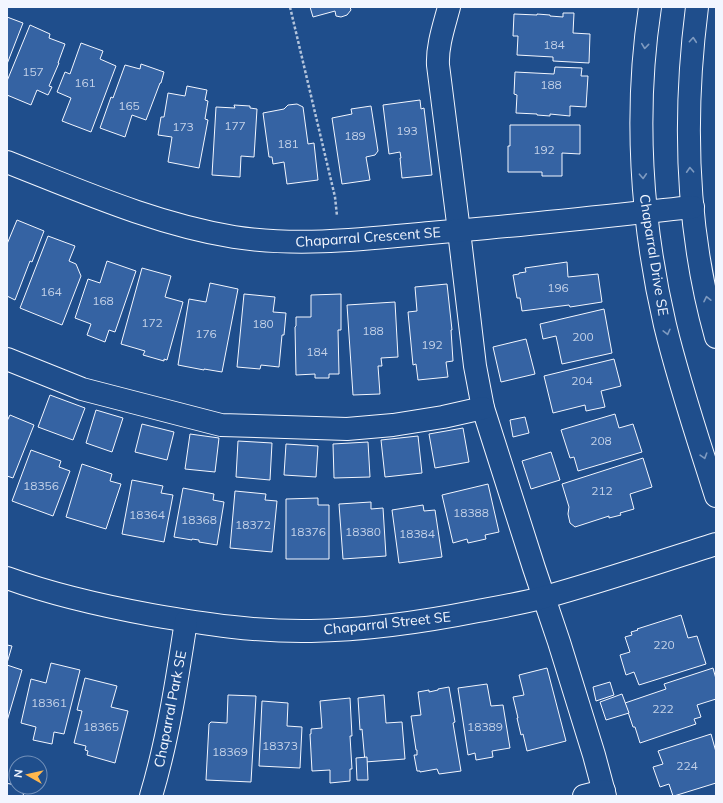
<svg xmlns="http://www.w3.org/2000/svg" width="723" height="803" font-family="Mulish,sans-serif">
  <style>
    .building { fill: #3563a3; stroke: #f2f6ff }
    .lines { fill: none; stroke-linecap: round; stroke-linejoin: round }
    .minor-casing { stroke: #f2f6ff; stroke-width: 24 }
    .path { stroke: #b3c4dc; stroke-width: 2.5; stroke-dasharray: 3 2; stroke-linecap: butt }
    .minor { stroke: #1f4e8c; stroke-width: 22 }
    .oneway { stroke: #7e9ac0 }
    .labels { text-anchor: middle; stroke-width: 3; stroke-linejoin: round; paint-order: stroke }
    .number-label { font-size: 12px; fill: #c3d1e8 }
    .street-label { font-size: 14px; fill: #f2f6ff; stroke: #1f4e8c }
  </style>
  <rect width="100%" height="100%" fill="#1f4e8c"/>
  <!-- building -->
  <g class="building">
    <polygon points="310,7 350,7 351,10 347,15 341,17 336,16 335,11 313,17"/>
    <polygon points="563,13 574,13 573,33 590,34 589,63 553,61 553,57 517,55 518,36 513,36 514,14 537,15 537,14 550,15 550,16 563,17"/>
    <polygon points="7,17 23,23 7,64"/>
    <polygon points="30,25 50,34 49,38 65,44 58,63 59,63 49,86 52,87 48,95 37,90 31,105 7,95 7,81"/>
    <polygon points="81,43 103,51 100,59 116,66 91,132 62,121 71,98 57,92 65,72 70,74"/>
    <polygon points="141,64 164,72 161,83 160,83 146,120 132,115 125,137 100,128 111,97 113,98 125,65 140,69"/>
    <polygon points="555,67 582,68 581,76 588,76 586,107 570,106 570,116 550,114 550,116 537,115 537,114 516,113 517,95 514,94 515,72 554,74"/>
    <polygon points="187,86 207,90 205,100 208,101 205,119 208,120 199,168 168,162 172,137 158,135 161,117 164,117 168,93 185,96"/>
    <polygon points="420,100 421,109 424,108 432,175 402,178 400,158 401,158 400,152 389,154 383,105"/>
    <polygon points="297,104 303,107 308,144 314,143 318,180 287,184 284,162 273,164 272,157 269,157 263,113 284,109 288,105"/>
    <polygon points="234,105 250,106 250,108 257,109 254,157 241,156 240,177 212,175 216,107 235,108"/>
    <polygon points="371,106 378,151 375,155 366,157 370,180 342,184 332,118 352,114 351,109"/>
    <polygon points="510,125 580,125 580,154 562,153 562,176 542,176 542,172 508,172 508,146 510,146"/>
    <polygon points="17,220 44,231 32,262 30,261 15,300 7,296 7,244"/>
    <polygon points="48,236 75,246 69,261 76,264 81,276 62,325 20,308"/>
    <polygon points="107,261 136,271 115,332 109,330 105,342 87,335 91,324 75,318 88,279 100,283"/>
    <polygon points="567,262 568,277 598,274 602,302 570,307 569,305 522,311 520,298 517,298 513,275 519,274 519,273 526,272 525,268"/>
    <polygon points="142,268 171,276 165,297 183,302 167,360 164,359 164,361 143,355 145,351 121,344"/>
    <polygon points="210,283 238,289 222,372 204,369 204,370 178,365 189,299 206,302"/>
    <polygon points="447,284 452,330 451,330 453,361 446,362 448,377 418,380 416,364 413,365 408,312 417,311 415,287"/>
    <polygon points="244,294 275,297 273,312 286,313 284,335 282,335 279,367 261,365 260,369 237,367"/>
    <polygon points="341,294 341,330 338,330 339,374 329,374 329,378 315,378 315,374 296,375 295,327 296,326 296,317 311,317 311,295"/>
    <polygon points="395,302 398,357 381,358 382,366 378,366 380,394 353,395 347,305"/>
    <polygon points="604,309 612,353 562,364 556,336 543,339 540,324"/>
    <polygon points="526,339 535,374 501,382 493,347"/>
    <polygon points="614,359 621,386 601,391 605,407 586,411 585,405 553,413 544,376"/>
    <polygon points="50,395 85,408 73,440 38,427"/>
    <polygon points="96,410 123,418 112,452 86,443"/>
    <polygon points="615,414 619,428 633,424 642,452 578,471 574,457 570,458 561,430"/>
    <polygon points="10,415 34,425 13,478 7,476 7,421"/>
    <polygon points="525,417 529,433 513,437 510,420"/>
    <polygon points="142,424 174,432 167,460 135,452"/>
    <polygon points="463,428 469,462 435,468 429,434"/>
    <polygon points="190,434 219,438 215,472 185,469"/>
    <polygon points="418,436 422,473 385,477 381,440"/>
    <polygon points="238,441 272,443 270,480 236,477"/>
    <polygon points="368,442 370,477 334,478 333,444"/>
    <polygon points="286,444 318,446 316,477 284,475"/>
    <polygon points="31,450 61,461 59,467 70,471 53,516 12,501"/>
    <polygon points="551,452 560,480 531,489 522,461"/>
    <polygon points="643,458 652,487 630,494 634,509 620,513 621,515 609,518 609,516 575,527 570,523 568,514 569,507 562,484"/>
    <polygon points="82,464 112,474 110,481 121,484 106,529 66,517"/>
    <polygon points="132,480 163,486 161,493 173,495 164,542 122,534"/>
    <polygon points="488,484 499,532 485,535 486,539 468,543 467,539 453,543 442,495"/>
    <polygon points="183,488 214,494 213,500 224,502 217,545 199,542 199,540 192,539 192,540 174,537"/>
    <polygon points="235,491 266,494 265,500 277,501 272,552 230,548"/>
    <polygon points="318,498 318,505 329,505 329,559 286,559 286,499"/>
    <polygon points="371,502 371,509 383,508 386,556 343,559 339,504"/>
    <polygon points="423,505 424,511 435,510 442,557 399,563 392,510"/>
    <polygon points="681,615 688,638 697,636 706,664 639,685 634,672 626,675 620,655 630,652 625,637 632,635 631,632 638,630 637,629"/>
    <polygon points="7,645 12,646 7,663"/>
    <polygon points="51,663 80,670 64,734 54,732 52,744 33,740 36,727 21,723 31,679 46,683"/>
    <polygon points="7,665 22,670 7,721"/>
    <polygon points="547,668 566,741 527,751 523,734 521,735 517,718 518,718 513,697 524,695 519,675"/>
    <polygon points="713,668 716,679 716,699 697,705 701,717 694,719 696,724 640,743 635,727 633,727 625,703 666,689 664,684"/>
    <polygon points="85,678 117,686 111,707 128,711 115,763 87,755 88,751 85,750 86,746 74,743 82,711 77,710"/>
    <polygon points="610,682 614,695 596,701 593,687"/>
    <polygon points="487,684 491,706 503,705 510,748 492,751 493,757 476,760 475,753 468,755 458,688"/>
    <polygon points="449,687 455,722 453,723 461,771 439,774 437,769 420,772 420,771 417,771 414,755 417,755 417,750 416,750 411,716 421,715 418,692 429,690 429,692 438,690 438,689"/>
    <polygon points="622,694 629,713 606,720 600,702"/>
    <polygon points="228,695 256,696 251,782 206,780 209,724 211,722 227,723"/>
    <polygon points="384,695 386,723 402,722 405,759 365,762 362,729 360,730 358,698"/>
    <polygon points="350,698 352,736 350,736 352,769 350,769 350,781 330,783 330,770 312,771 310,734 311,734 311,729 322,728 320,701"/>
    <polygon points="262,701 288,703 287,726 302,727 300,768 259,766"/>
    <polygon points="711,734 716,752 716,783 674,796 673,796 669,784 660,787 653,767 663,764 658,751"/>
    <polygon points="367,757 368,780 357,780 356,758"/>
  </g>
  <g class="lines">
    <defs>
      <g id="minor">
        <path d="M449 7C444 26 437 46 438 65L459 231 475 366 483 408 534 568 559 642 594 755 605 796"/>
        <path d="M650 7C634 112 641 222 665 325 679 383 698 439 716 496"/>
        <path d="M697 7C683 117 686 230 716 337"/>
        <path d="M7 162C81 191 155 224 234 237 299 247 365 239 430 233 518 226 605 216 693 207"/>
        <polyline points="7,359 82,389 221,425 347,429 393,425 443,417 483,408"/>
        <path d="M7 578C54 595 103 606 152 615 204 624 257 632 311 631 367 630 423 622 478 611 500 607 523 603 545 597 603 581 659 562 716 544"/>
        <polyline points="7,795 12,796"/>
        <path d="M151 796C168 739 177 680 186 621"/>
        <polyline points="584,796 604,791"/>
      </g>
    </defs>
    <!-- minor casing -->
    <use href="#minor" class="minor-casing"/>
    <!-- path -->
    <polyline class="path" points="290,7 335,197 337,216"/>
    <!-- minor -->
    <use href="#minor" class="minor"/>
  </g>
  <!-- one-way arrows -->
  <defs><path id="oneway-chevron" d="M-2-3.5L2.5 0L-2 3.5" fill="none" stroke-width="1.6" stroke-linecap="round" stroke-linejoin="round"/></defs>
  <g class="oneway">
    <use href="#oneway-chevron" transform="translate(693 40) rotate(-85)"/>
    <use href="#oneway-chevron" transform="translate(645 46) rotate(96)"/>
    <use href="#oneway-chevron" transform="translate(690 170) rotate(-93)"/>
    <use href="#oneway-chevron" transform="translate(643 176) rotate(87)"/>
    <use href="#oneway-chevron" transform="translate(707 299) rotate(-102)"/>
    <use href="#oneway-chevron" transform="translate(667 332) rotate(76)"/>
    <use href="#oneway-chevron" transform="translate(704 456) rotate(73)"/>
  </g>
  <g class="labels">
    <!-- number labels -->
    <g class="number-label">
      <text x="554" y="49">184</text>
      <text x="33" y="76">157</text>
      <text x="85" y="87">161</text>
      <text x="551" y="89">188</text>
      <text x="129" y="110">165</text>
      <text x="235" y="130">177</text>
      <text x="183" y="131">173</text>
      <text x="407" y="135">193</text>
      <text x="355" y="140">189</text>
      <text x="288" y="148">181</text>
      <text x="544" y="154">192</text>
      <text x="558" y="292">196</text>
      <text x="51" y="296">164</text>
      <text x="103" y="305">168</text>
      <text x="152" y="327">172</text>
      <text x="263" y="328">180</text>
      <text x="373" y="335">188</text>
      <text x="206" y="338">176</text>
      <text x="583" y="341">200</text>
      <text x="432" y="349">192</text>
      <text x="317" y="356">184</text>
      <text x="582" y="385">204</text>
      <text x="601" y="445">208</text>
      <text x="41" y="490">18356</text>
      <text x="602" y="495">212</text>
      <text x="471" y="517">18388</text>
      <text x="147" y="519">18364</text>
      <text x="199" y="524">18368</text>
      <text x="253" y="529">18372</text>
      <text x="308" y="536">18376</text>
      <text x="363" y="536">18380</text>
      <text x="417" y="538">18384</text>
      <text x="664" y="649">220</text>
      <text x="49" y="707">18361</text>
      <text x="663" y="713">222</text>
      <text x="101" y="731">18365</text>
      <text x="485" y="731">18389</text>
      <text x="280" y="750">18373</text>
      <text x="230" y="756">18369</text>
      <text x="687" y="770">224</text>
    </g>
    <!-- street labels -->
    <g class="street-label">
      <text transform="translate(368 237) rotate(-4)" y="5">Chaparral Crescent SE</text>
      <text transform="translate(654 255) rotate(81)" y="5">Chaparral Drive SE</text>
      <text transform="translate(387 623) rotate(-6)" y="5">Chaparral Street SE</text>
      <text transform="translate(170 709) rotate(-79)" y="5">Chaparral Park SE</text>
    </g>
  </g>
  <!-- border -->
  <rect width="723" height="803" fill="none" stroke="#f2f6ff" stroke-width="16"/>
  <!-- north arrow -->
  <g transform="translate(28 775) rotate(278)"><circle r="19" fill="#1f4e8c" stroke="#7391ba"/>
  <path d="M0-3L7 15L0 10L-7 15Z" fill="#ffb74d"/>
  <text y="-6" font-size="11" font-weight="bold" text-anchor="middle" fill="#f2f6ff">N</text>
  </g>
</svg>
